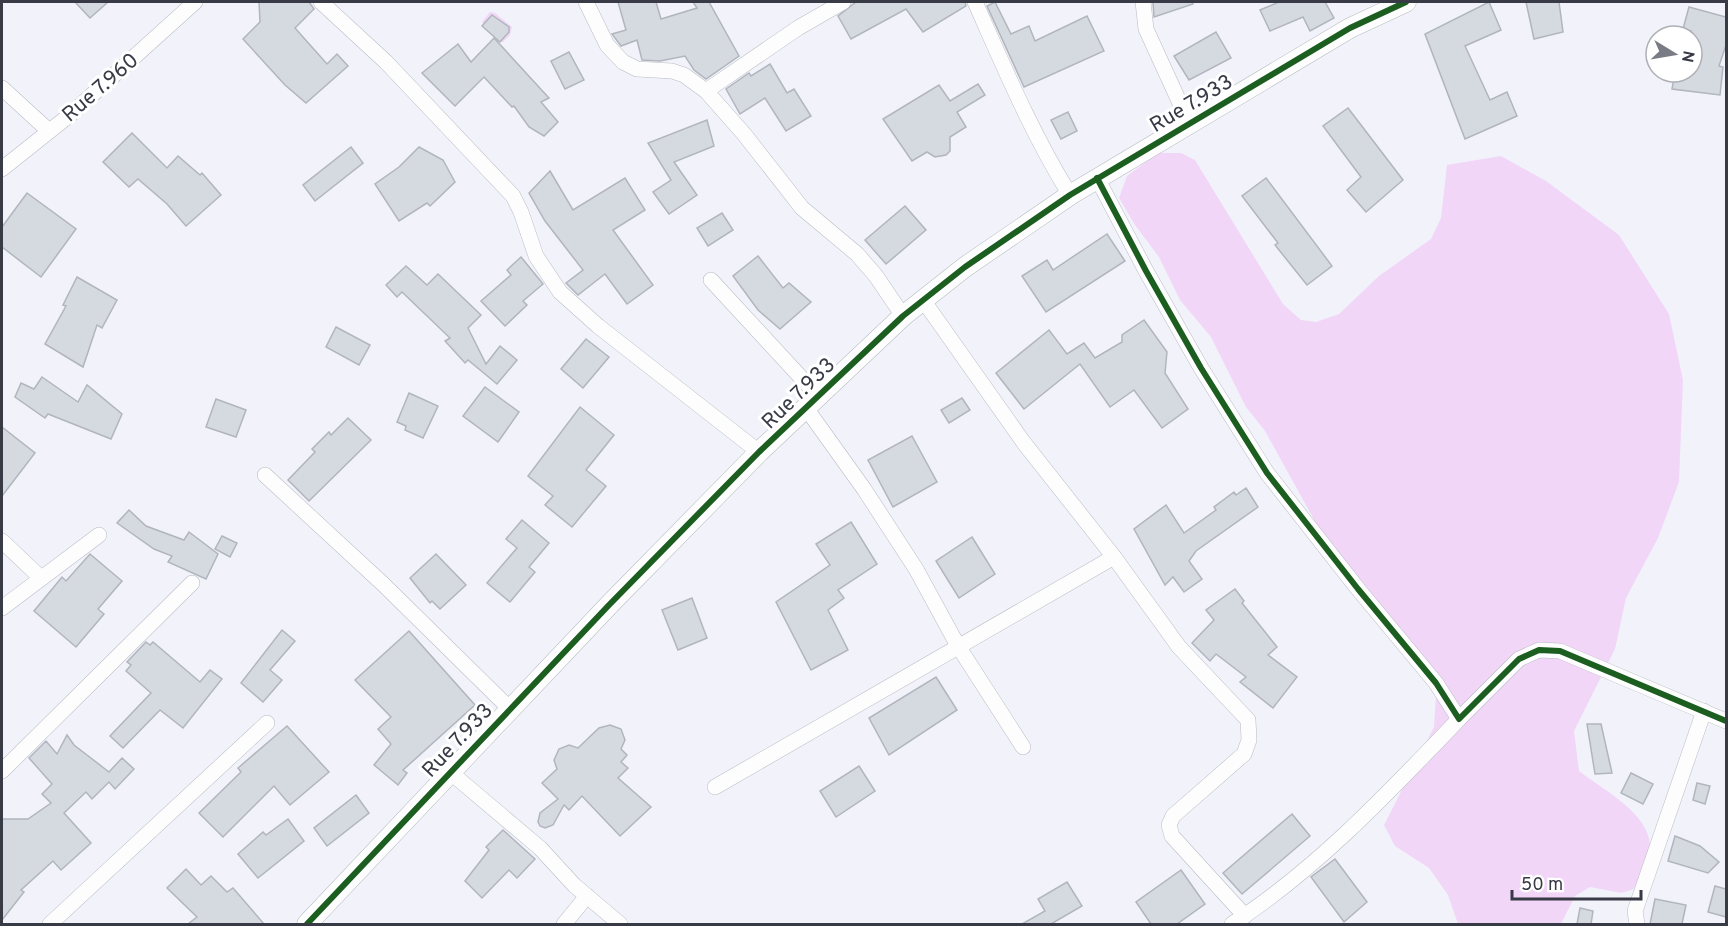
<svg xmlns="http://www.w3.org/2000/svg" width="1728" height="926" font-family="Overpass,sans-serif">
  <style>
    .green { fill: #f1d6f8 }
    .building { fill: #d5dae1; stroke: #b1b5bd; stroke-width: 1.5 }
    .lines { fill: none; stroke-linecap: round; stroke-linejoin: round }
    .minor-casing { stroke: #b9bbc4; stroke-width: 16 }
    .tertiary-casing { stroke: #b9bbc4; stroke-width: 21 }
    .minor { stroke: #fdfdfe; stroke-width: 15 }
    .tertiary { stroke: #fdfdfe; stroke-width: 20 }
    .cycleway-casing { stroke: #fff; stroke-width: 10 }
    .cycleway { stroke: #1b5e20; stroke-width: 6 }
    .labels { text-anchor: middle; stroke-width: 6; stroke-linejoin: round; paint-order: stroke }
    .street-label { font-size: 21px; fill: #383a46; stroke: #fff }
  </style>
  <rect width="100%" height="100%" fill="#f2f3fa"/>
  <!-- green -->
  <g class="green">
    <polygon points="490,12 495,13 512,27 510,35 503,42 498,42 482,22"/>
    <path d="M1158 153H1181L1195 160 1283 304 1301 320 1316 322 1339 314 1379 276 1431 239 1441 218 1447 165 1501 156 1546 181 1619 235 1669 314 1683 380 1679 482 1658 538 1626 598 1615 649 1574 731 1579 771C1603 790 1652 814 1650 849 1649 862 1639 877 1634 889L1621 893 1590 887 1575 896 1561 924H1458L1448 895 1429 868 1395 846 1384 825 1434 727 1436 696 1317 525 1265 431 1246 407 1211 337 1180 300 1159 257 1135 225 1119 198 1127 176Z"/>
  </g>
  <!-- building -->
  <g class="building">
    <polygon points="75,2 108,2 90,18"/>
    <polygon points="259,2 309,2 314,9 295,28 327,64 337,54 348,66 306,103 285,85 243,39 260,22"/>
    <polygon points="618,2 656,2 661,19 697,8 693,2 709,2 739,56 706,79 694,70 685,56 660,61 642,60 637,40 621,46 612,34 626,30"/>
    <polygon points="856,2 965,2 966,6 923,32 906,9 851,39 838,16"/>
    <polygon points="995,2 1011,34 1029,26 1035,41 1087,16 1104,51 1024,87 987,6"/>
    <polygon points="1153,2 1193,2 1193,4 1154,17"/>
    <polygon points="1279,2 1325,2 1334,18 1310,31 1303,17 1270,31 1260,10"/>
    <polygon points="1489,2 1501,30 1465,46 1490,100 1507,92 1517,116 1465,139 1425,34"/>
    <polygon points="1526,2 1559,2 1563,32 1534,39"/>
    <polygon points="1689,7 1726,17 1726,45 1719,66 1723,67 1720,95 1672,89 1675,72 1692,72 1692,36 1689,36 1691,31 1683,29"/>
    <polygon points="492,15 509,27 509,32 500,42 482,26"/>
    <polygon points="1216,32 1231,58 1189,80 1174,56"/>
    <polygon points="494,38 549,98 541,102 558,122 544,136 529,127 514,106 512,107 484,77 455,106 422,73 458,44 471,62"/>
    <polygon points="569,52 584,80 565,89 551,61"/>
    <polygon points="770,64 787,93 794,89 811,116 786,131 765,98 740,114 726,89 749,73 751,76"/>
    <polygon points="978,84 985,95 957,112 966,127 950,137 950,151 946,155 935,157 927,152 912,161 883,119 939,85 950,101"/>
    <polygon points="1348,108 1403,180 1366,212 1347,190 1361,177 1323,126"/>
    <polygon points="1068,112 1077,131 1061,139 1051,120"/>
    <polygon points="707,120 714,146 674,162 697,195 669,214 653,192 671,180 648,143"/>
    <polygon points="132,133 167,168 178,156 200,175 202,173 221,195 186,226 167,204 138,179 129,187 103,162"/>
    <polygon points="351,147 363,163 315,201 303,185"/>
    <polygon points="419,147 443,160 455,182 430,206 427,203 399,221 375,184 399,167"/>
    <polygon points="550,171 573,210 625,178 645,210 613,230 653,285 627,304 605,274 578,295 566,283 583,270 545,221 529,193"/>
    <polygon points="1266,178 1332,266 1307,285 1275,245 1278,243 1242,196"/>
    <polygon points="27,193 76,229 41,277 2,247 2,227"/>
    <polygon points="905,206 926,230 886,264 865,240"/>
    <polygon points="722,213 733,230 708,246 697,228"/>
    <polygon points="1107,234 1125,261 1046,312 1022,276 1047,260 1053,270"/>
    <polygon points="758,256 783,288 789,283 811,302 780,329 758,310 733,276"/>
    <polygon points="521,257 543,284 523,301 527,305 505,326 481,301 511,275 507,270"/>
    <polygon points="406,266 427,285 438,274 481,315 468,328 486,364 500,346 517,360 497,384 468,360 465,363 445,341 450,338 402,292 397,297 386,285"/>
    <polygon points="77,277 117,300 102,328 97,325 83,367 45,344 66,306 63,305"/>
    <polygon points="1144,320 1167,352 1165,373 1188,409 1162,428 1134,390 1110,407 1080,364 1024,409 996,373 1049,330 1067,354 1084,343 1095,358 1122,342 1122,335"/>
    <polygon points="336,327 370,345 359,365 326,347"/>
    <polygon points="586,339 609,357 583,388 561,369"/>
    <polygon points="42,377 78,402 87,385 122,414 111,439 48,414 45,418 15,397 21,383 34,389"/>
    <polygon points="485,387 519,412 498,442 463,416"/>
    <polygon points="409,393 438,406 423,438 405,430 406,426 397,422"/>
    <polygon points="962,398 970,410 949,423 941,410"/>
    <polygon points="216,399 246,410 236,437 206,427"/>
    <polygon points="580,407 614,435 586,470 606,486 572,527 545,505 553,496 528,476"/>
    <polygon points="348,418 371,440 309,501 288,480 315,452 312,449 329,432 331,435"/>
    <polygon points="2,427 35,453 2,496"/>
    <polygon points="912,436 937,482 893,507 868,460"/>
    <polygon points="1246,488 1258,507 1196,551 1189,561 1202,579 1184,592 1173,577 1165,585 1134,529 1166,505 1184,533 1216,510 1214,507 1234,492 1236,495"/>
    <polygon points="129,510 146,526 184,540 189,532 218,554 206,579 168,562 172,556 154,549 117,523"/>
    <polygon points="522,520 549,543 529,567 535,572 510,602 487,583 517,548 506,539"/>
    <polygon points="851,522 877,564 838,590 844,598 828,610 848,650 811,670 776,602 830,565 816,544"/>
    <polygon points="222,536 237,543 230,557 215,549"/>
    <polygon points="972,537 995,574 959,598 936,561"/>
    <polygon points="90,554 122,581 98,609 104,614 76,647 34,611 62,577 66,581"/>
    <polygon points="436,554 466,585 440,609 432,601 430,603 410,578"/>
    <polygon points="1235,589 1244,601 1242,603 1277,647 1268,655 1297,677 1273,708 1240,682 1246,677 1216,654 1210,661 1192,643 1214,620 1206,610"/>
    <polygon points="692,598 707,638 678,650 662,610"/>
    <polygon points="282,630 295,641 270,670 282,680 263,702 241,683"/>
    <polygon points="409,631 475,705 403,770 407,773 398,785 374,765 391,744 378,729 391,717 355,680"/>
    <polygon points="146,642 150,645 153,642 200,682 210,670 222,679 183,728 160,710 123,748 110,736 151,693 126,671 131,665 127,662"/>
    <polygon points="936,677 957,710 889,755 869,718"/>
    <polygon points="1587,724 1601,724 1612,773 1595,774"/>
    <polygon points="610,725 621,729 625,740 621,749 627,755 621,762 628,768 618,778 651,807 620,836 582,796 569,810 564,805 553,825 545,828 540,826 538,822 540,813 558,799 542,783 557,769 554,760 559,749 569,745 578,748 599,728"/>
    <polygon points="287,726 329,772 290,805 274,786 223,837 199,813 241,772 238,768"/>
    <polygon points="67,735 74,745 109,772 122,758 134,769 115,789 109,782 92,799 86,792 64,813 91,843 61,870 53,861 21,890 24,892 2,920 2,819 28,819 51,803 42,794 52,784 29,758 46,741 57,754"/>
    <polygon points="859,766 875,791 836,817 820,791"/>
    <polygon points="1631,773 1653,784 1643,804 1621,793"/>
    <polygon points="1697,783 1710,786 1705,804 1693,800"/>
    <polygon points="356,795 369,813 327,846 314,828"/>
    <polygon points="1292,814 1310,836 1242,894 1223,873"/>
    <polygon points="288,819 304,841 258,878 238,854 263,832 266,835"/>
    <polygon points="503,830 535,859 517,878 509,870 482,898 465,881 489,850 486,847"/>
    <polygon points="1675,836 1700,846 1719,862 1708,873 1668,861"/>
    <polygon points="1335,859 1367,902 1344,922 1311,877"/>
    <polygon points="186,869 201,885 211,876 227,892 233,888 264,924 188,924 197,917 167,888"/>
    <polygon points="1181,870 1205,904 1177,924 1151,924 1136,902"/>
    <polygon points="1067,882 1082,906 1051,924 1022,924 1045,911 1038,899"/>
    <polygon points="1715,886 1726,889 1726,917 1708,912"/>
    <polygon points="1655,899 1686,905 1682,924 1650,924"/>
    <polygon points="1580,908 1593,911 1591,924 1577,924"/>
  </g>
  <g class="lines">
    <defs>
      <g id="minor">
        <polyline points="321,2 386,62 513,196 521,212 536,256 560,292 598,326 759,452"/>
        <polyline points="586,2 607,45 623,62 637,69 672,71 684,75 706,91 744,134 802,208 857,254 876,276 903,316"/>
        <path d="M975 2C1004 67 1032 134 1070 195"/>
        <polyline points="1143,2 1146,29 1189,123"/>
        <polyline points="2,88 49,131"/>
        <polyline points="706,91 798,28 843,2"/>
        <polyline points="2,169 71,114 195,2"/>
        <polyline points="1097,178 1146,271 1201,368 1267,473 1358,589 1436,683 1459,719 1519,659 1539,650 1560,651 1726,721"/>
        <polyline points="711,280 818,396"/>
        <polyline points="923,300 1024,443 1114,557 1179,647 1248,720 1249,740 1244,754 1173,816 1169,825 1172,836 1245,916"/>
        <polyline points="806,408 864,489 916,569 958,646 1023,747"/>
        <polyline points="265,475 383,584 509,708"/>
        <polyline points="2,541 41,578"/>
        <polyline points="2,608 99,535"/>
        <polyline points="2,771 192,583"/>
        <polyline points="450,772 540,848 574,885 620,924"/>
        <polyline points="715,787 1114,557"/>
        <polyline points="50,924 267,723"/>
        <polyline points="564,924 587,896"/>
        <path d="M1232 924C1317 869 1389 792 1459 719"/>
        <polyline points="1637,924 1635,911 1704,711"/>
      </g>
      <polyline id="tertiary" points="307,924 609,605 759,452 903,316 965,267 1070,195 1350,28 1406,2"/>
    </defs>
    <!-- minor casing -->
    <use href="#minor" class="minor-casing"/>
    <!-- tertiary casing -->
    <use href="#tertiary" class="tertiary-casing"/>
    <!-- minor -->
    <use href="#minor" class="minor"/>
    <!-- tertiary -->
    <use href="#tertiary" class="tertiary"/>
    <defs>
      <g id="cycleway">
        <polyline points="1097,178 1146,271 1201,368 1267,473 1358,589 1436,683 1459,719 1519,659 1539,650 1560,651 1726,721"/>
        <polyline points="307,924 609,605 759,452 903,316 965,267 1070,195 1350,28 1406,2"/>
      </g>
    </defs>
    <!-- cycleway casing -->
    <use href="#cycleway" class="cycleway-casing"/>
    <!-- cycleway -->
    <use href="#cycleway" class="cycleway"/>
  </g>
  <g class="labels">
    <!-- street labels -->
    <g class="street-label">
      <text transform="translate(100 87) rotate(-41)" y="7">Rue 7.960</text>
      <text transform="translate(1191 103) rotate(-31)" y="7">Rue 7.933</text>
      <text transform="translate(798 393) rotate(-44)" y="7">Rue 7.933</text>
      <text transform="translate(457 740) rotate(-47)" y="7">Rue 7.933</text>
    </g>
  </g>
  <!-- border -->
  <rect width="1728" height="926" fill="none" stroke="#383a46" stroke-width="6"/>
  <!-- north arrow -->
  <g transform="translate(1674 54) rotate(101)"><circle r="28" fill="#ffffff" stroke="#afb0b5" stroke-width="1.5"/>
  <path d="M0-4.5L10 22L0 15L-10 22Z" fill="#797b85"/>
  <text y="-9" font-size="16" font-weight="bold" text-anchor="middle" fill="#383a46">N</text>
  </g>
  <!-- scale -->
  <path d="M1512 890v9h129v-9" fill="none" stroke="#383a46" stroke-width="3"/>
  <text x="1521" y="890" font-size="18" fill="#383a46" stroke="#ffffff" stroke-width="4.5" paint-order="stroke">50 m</text>
</svg>
